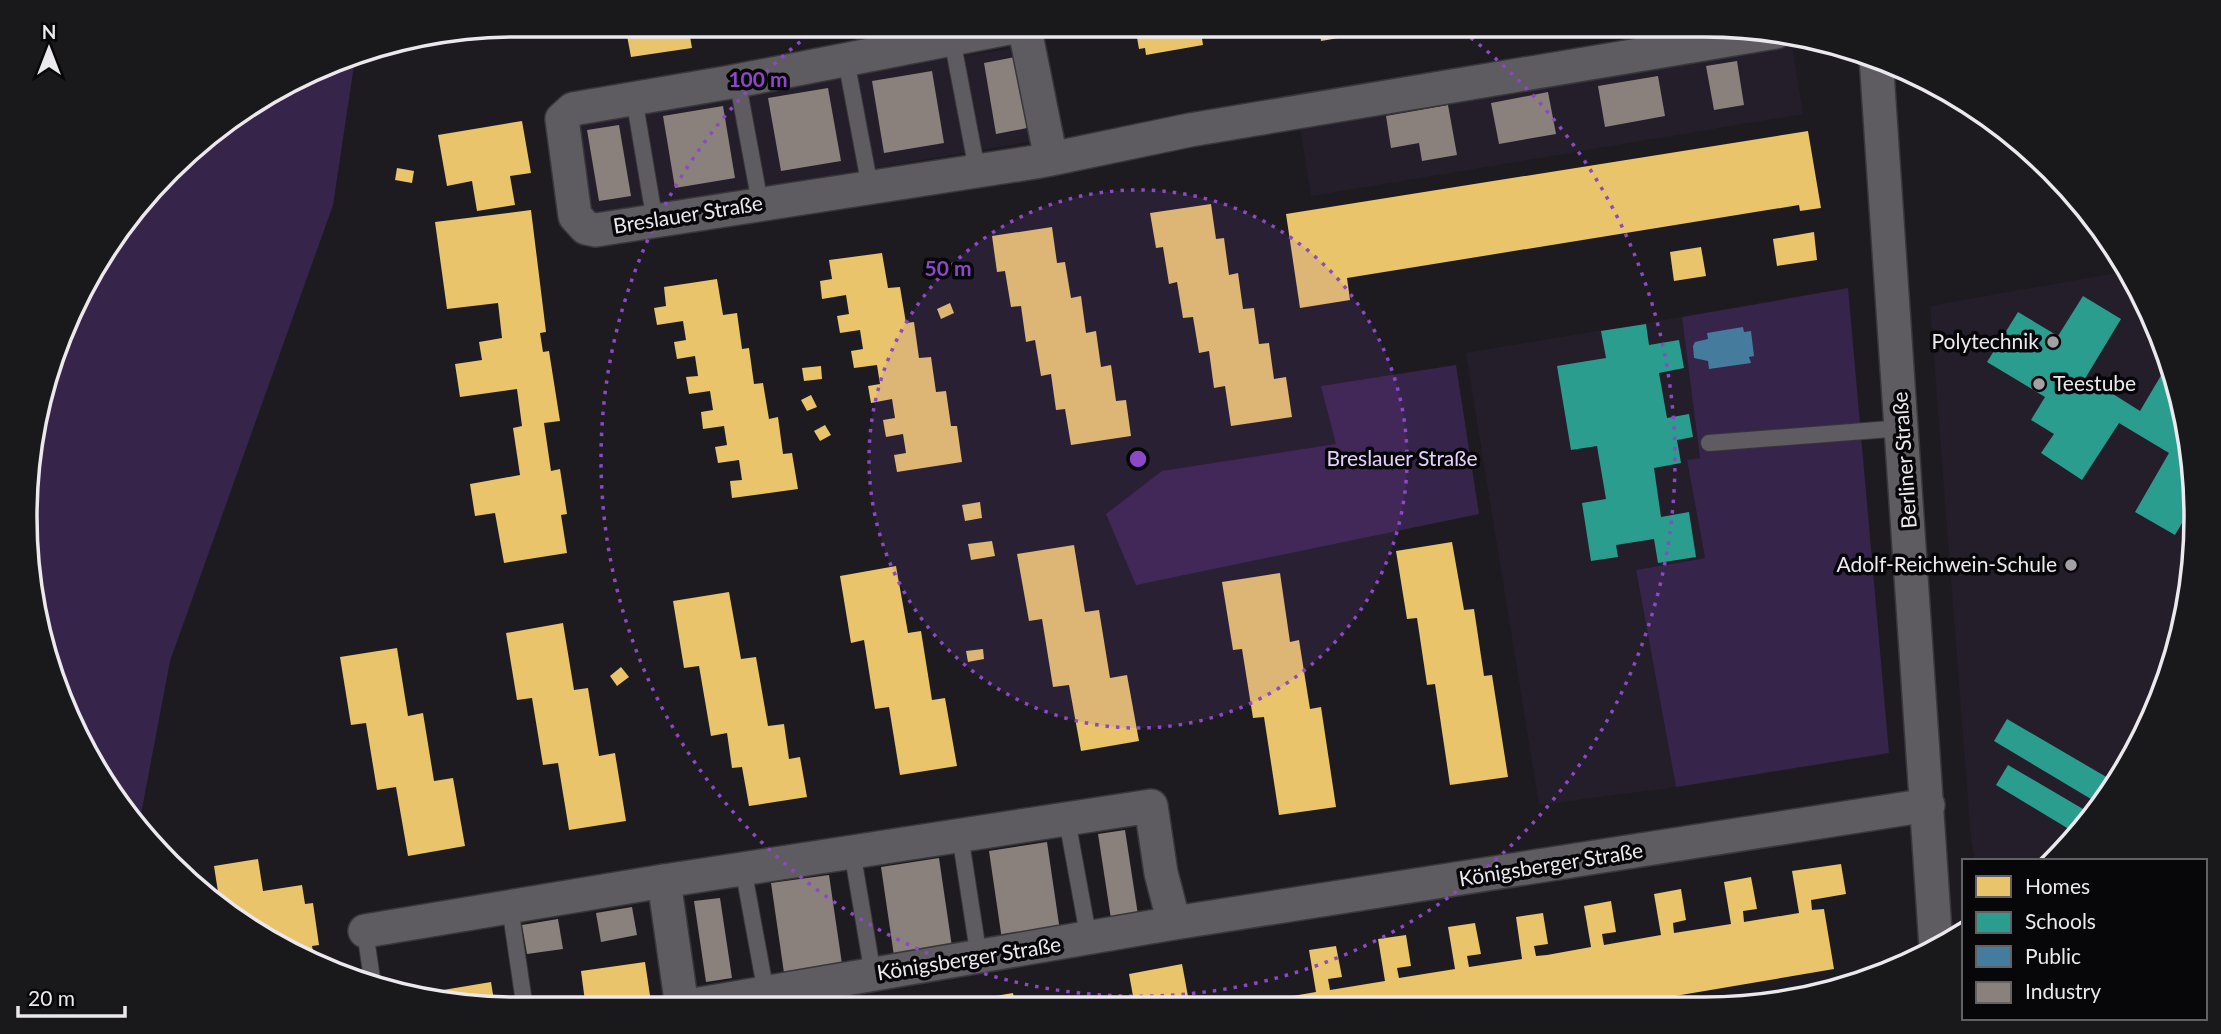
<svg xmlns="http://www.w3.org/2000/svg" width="2221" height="1034" font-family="Lato,sans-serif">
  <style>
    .built { fill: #241e2a }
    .green { fill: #37244a }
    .homes { fill: #e9c46a }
    .schools { fill: #2a9d8f }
    .public { fill: #457b9d }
    .industry { fill: #8a817c }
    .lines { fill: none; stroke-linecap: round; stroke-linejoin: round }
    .service-casing { stroke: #38373a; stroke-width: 18 }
    .minor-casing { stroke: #38373a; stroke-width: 36 }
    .service { stroke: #5e5c61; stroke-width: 16 }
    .minor { stroke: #5e5c61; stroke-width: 33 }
    .ring { fill: none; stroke: #8c48c6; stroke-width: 3.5; stroke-dasharray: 3.5 7 }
    .poi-dot { fill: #a3a1a6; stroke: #070608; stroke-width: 2.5 }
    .labels { text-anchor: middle; stroke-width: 7; stroke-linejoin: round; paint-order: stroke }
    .street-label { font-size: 21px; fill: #ebe9ee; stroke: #070608 }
    .poi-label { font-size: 21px; fill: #ebe9ee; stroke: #070608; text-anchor: end }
    .park-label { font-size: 21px; fill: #e4d1fd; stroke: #070608 }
    .rim { fill: none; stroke: #ebe9ee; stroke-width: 3.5 }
    .centre { fill: #8c48c6; stroke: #070608; stroke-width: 3.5 }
    .ring-label { font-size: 21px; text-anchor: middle; font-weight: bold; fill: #8c48c6; stroke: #070608; stroke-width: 7; stroke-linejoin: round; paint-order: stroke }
  </style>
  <rect width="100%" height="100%" fill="#1d1b20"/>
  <!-- built -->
  <g class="built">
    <polygon points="1792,45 1803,114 1311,196 1300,127"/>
    <polygon points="1018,47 1034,141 588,217 572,123"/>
    <polygon points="2128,271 2159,329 2187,421 2196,517 2187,613 2159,706 2094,817 2051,861 1975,861 1971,839 1930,306"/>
    <polygon points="1682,317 1700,458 1687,461 1705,558 1636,570 1676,787 1539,805 1466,353"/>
  </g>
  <!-- green -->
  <g class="green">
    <polygon points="356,52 333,205 170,661 138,830 126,816 75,735 29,581 34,421 62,328 107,244 217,127"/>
    <polygon points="1848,288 1889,753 1676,787 1636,570 1705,558 1687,460 1700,458 1682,317"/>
    <polygon points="1456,365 1479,514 1136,585 1106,514 1162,471 1336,444 1321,386"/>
  </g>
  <!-- homes -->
  <g class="homes">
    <polygon points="625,25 688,25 692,48 631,57"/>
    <polygon points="795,25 851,25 851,26 804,34 802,27 796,28"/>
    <polygon points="1200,25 1203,45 1146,55 1145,48 1139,49 1135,26"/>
    <polygon points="1319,25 1384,25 1385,30 1321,41"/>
    <polygon points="522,121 531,173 510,176 515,205 477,211 472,181 447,186 438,135"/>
    <polygon points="1808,131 1821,208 1800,211 1799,205 1347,278 1350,300 1300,308 1286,214"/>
    <polygon points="397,168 414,171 412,183 395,180"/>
    <polygon points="1211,204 1216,239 1224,238 1229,275 1238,273 1243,309 1254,308 1259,344 1269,343 1274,379 1286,377 1292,417 1231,426 1225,386 1214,388 1209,351 1199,353 1193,317 1183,318 1177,282 1169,284 1163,247 1156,248 1150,213"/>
    <polygon points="531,210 546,332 540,333 543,352 549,351 560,421 544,423 551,471 560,469 567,514 561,515 567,553 504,563 495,513 475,516 470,484 520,475 513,428 522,426 517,389 460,397 455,364 482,360 479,342 502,338 498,303 447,309 435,222"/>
    <polygon points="1052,227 1057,263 1065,262 1071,298 1081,296 1086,333 1096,331 1101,367 1111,365 1116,401 1126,400 1131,436 1071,445 1065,409 1056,410 1051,374 1041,376 1035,340 1026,342 1021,306 1011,307 1005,271 997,272 992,236"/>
    <polygon points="1814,232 1817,260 1777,266 1773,239"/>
    <polygon points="1701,247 1706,276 1674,281 1670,252"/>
    <polygon points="882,253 888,288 900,287 906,323 914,322 919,358 931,357 936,392 946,391 951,426 957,426 962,462 897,472 894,455 906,453 903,434 886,437 883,420 895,418 892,399 871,403 868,386 880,384 877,365 854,368 851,351 863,349 860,330 840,333 837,316 849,314 846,295 822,299 820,281 832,279 829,260"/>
    <polygon points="717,279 723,315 737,313 742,349 749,348 754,384 763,383 769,419 778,417 783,454 792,453 798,489 732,498 730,481 742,480 739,460 718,463 715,447 727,445 724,426 703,429 701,412 713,410 710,391 689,394 686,377 698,376 695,356 677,359 674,342 686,340 683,321 657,325 654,308 666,306 664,287"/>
    <polygon points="950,303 954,313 941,319 937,309"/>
    <polygon points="821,366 822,379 804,381 802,368"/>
    <polygon points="811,395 817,407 807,411 801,400"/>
    <polygon points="825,425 831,435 820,441 814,431"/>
    <polygon points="980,502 982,518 965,521 962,505"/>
    <polygon points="992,541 995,556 971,560 968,544"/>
    <polygon points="1452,542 1464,610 1474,609 1484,676 1492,675 1508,777 1450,785 1435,684 1427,685 1417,618 1407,619 1396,551"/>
    <polygon points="1074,545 1085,612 1099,610 1110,678 1127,675 1139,741 1081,751 1069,685 1053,687 1042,619 1029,621 1017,554"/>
    <polygon points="896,566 908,633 921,631 932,700 945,698 957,766 900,775 889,707 875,709 864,640 851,643 840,576"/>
    <polygon points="1280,573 1290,642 1299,640 1310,709 1321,707 1336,807 1279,815 1264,717 1253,718 1242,649 1233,650 1222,582"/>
    <polygon points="729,592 741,659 756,657 768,726 784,724 789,759 800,757 807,797 749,806 742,767 732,768 727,733 711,736 699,666 684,668 673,601"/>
    <polygon points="563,623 574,690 588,688 599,756 615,753 626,821 569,830 558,763 543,765 532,698 517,700 506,633"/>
    <polygon points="397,648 408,716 423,713 434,781 453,778 465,846 408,856 396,787 377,790 366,723 351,725 340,657"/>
    <polygon points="983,649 984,659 968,662 966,651"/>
    <polygon points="621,667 629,677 617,686 610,676"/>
    <polygon points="258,859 263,891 302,885 305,904 313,903 319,945 312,946 315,963 220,905 214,866"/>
    <polygon points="1841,864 1846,894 1811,900 1812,910 1824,909 1834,969 1616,1006 1276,1007 1275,999 1316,992 1309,950 1336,946 1342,977 1328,979 1330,990 1385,981 1378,939 1406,935 1411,966 1397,968 1399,978 1455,969 1448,927 1475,923 1481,954 1467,956 1469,967 1522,959 1516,917 1543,913 1548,944 1534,946 1536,956 1547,955 1591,947 1584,906 1611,901 1616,932 1602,934 1604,945 1661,935 1654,894 1681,889 1686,920 1673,923 1674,933 1731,924 1724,882 1751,877 1757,909 1743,911 1744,922 1799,913 1792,871"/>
    <polygon points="645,962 652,1009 586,1009 581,971"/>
    <polygon points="1182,964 1190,1007 1135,1007 1129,974"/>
    <polygon points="491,982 495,1007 427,1001 425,993"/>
    <polygon points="1013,993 1016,1008 961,1008 960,1002"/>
  </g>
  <!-- schools -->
  <g class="schools">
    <polygon points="2083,296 2121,319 2086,377 2140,411 2169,362 2187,420 2179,434 2189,441 2195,501 2175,535 2135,512 2169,453 2119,423 2082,480 2041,453 2054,434 2031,420 2045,397 1987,362 2018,312 2058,336"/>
    <polygon points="1646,324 1649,345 1679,340 1684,368 1659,373 1667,418 1689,414 1693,437 1677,440 1681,463 1654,468 1661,517 1689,512 1696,557 1658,563 1654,539 1616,545 1618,557 1591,561 1582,503 1606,499 1597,446 1571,450 1557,366 1606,358 1601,331"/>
    <polygon points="2007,719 2115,782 2101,805 1994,741"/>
    <polygon points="2008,765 2095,816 2077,834 1996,785"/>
  </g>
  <!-- public -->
  <polygon class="public" points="1743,327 1744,332 1751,331 1754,356 1749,357 1751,363 1709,369 1708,361 1694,358 1693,346 1695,342 1708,339 1707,333"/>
  <!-- industry -->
  <g class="industry">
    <polygon points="1015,57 1027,128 996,134 984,63"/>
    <polygon points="1737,61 1744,105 1714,110 1706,66"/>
    <polygon points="932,71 944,143 884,153 872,81"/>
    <polygon points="1658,76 1665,116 1605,127 1598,86"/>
    <polygon points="828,88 841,161 781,171 768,98"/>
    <polygon points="1548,92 1556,134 1499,144 1491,103"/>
    <polygon points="1448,105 1457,155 1422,161 1419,143 1391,148 1386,116"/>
    <polygon points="723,106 735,178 675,188 663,116"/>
    <polygon points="619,125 631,196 599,201 587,130"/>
    <polygon points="1125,830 1138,915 1111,919 1098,834"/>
    <polygon points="1047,842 1060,931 1002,940 989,851"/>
    <polygon points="939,858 952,947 894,956 881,867"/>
    <polygon points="829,875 842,964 784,973 771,883"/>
    <polygon points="720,898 732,978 706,982 694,901"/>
    <polygon points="632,907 637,935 601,942 596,913"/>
    <polygon points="558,919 563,949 527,954 522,925"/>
  </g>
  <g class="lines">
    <defs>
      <g id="service">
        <polyline points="952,39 977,170"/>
        <polyline points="846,60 870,187"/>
        <polyline points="737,79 760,203"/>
        <polyline points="634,98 655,222"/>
        <polyline points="1709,443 1903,428"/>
        <polyline points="1067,820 1089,940"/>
        <polyline points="960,835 979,958"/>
        <polyline points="852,851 873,975"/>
        <polyline points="743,868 766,993"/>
        <polyline points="510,907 525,1009"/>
        <polyline points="365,931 373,986"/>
      </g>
      <g id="minor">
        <polyline points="1876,57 1936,947"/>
        <polyline points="1051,159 1024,25 731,82 573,109 562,119 575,216 586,228 596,230 1035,162 1051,159 1190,130 1776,32"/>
        <polyline points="1174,923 1161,873 1151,806 664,881 682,1007 1174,923 1928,805"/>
        <polyline points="365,931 664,881"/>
      </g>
    </defs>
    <!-- service casing -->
    <use href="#service" class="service-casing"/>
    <!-- minor casing -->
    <use href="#minor" class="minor-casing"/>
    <!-- service -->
    <use href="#service" class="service"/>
    <!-- minor -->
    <use href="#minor" class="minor"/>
  </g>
  <!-- distance rings -->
  <circle cx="1138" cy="459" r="269" fill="#8c48c6" fill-opacity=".12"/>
  <g class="ring">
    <circle cx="1138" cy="459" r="269"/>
    <path d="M1454 25A537 537 0 1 1 822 25"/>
  </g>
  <!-- markers -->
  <g class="poi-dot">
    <circle cx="2053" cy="342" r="7"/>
    <circle cx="2039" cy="384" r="7"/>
    <circle cx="2071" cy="565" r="7"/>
  </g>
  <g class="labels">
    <!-- street labels -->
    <g class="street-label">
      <text transform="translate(688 215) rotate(-9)" y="7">Breslauer Straße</text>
      <text transform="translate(1905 460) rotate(-94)" y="7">Berliner Straße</text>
      <text transform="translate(1551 865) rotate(-9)" y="7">Königsberger Straße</text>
      <text transform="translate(969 959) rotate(-9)" y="7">Königsberger Straße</text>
    </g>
    <!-- poi labels -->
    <g class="poi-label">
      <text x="2039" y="349">Polytechnik</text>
      <text x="2053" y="391" text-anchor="start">Teestube</text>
      <text x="2057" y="572">Adolf-Reichwein-Schule</text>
    </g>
    <!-- park labels -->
    <g class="park-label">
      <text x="1402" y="466">Breslauer Straße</text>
    </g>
  </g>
  <!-- crop -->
  <path d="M0 0H2221V1034H0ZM517 37H1704A480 480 0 0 1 2184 517V517A480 480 0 0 1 1704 997H517A480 480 0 0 1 37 517V517A480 480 0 0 1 517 37Z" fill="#19181a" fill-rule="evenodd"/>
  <path class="rim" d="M517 37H1704A480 480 0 0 1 2184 517V517A480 480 0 0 1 1704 997H517A480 480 0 0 1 37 517V517A480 480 0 0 1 517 37Z"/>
  <circle cx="1138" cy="459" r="10" class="centre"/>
  <g class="ring-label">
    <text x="758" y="87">100 m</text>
    <text x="948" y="276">50 m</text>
  </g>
  <!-- legend -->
  <rect x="1962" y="859" width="245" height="161" fill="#070608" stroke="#626164" stroke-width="2"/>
  <rect x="1976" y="876" width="35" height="21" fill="#e9c46a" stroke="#626164" stroke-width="2"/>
  <text x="2025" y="894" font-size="21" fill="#ebe9ee">Homes</text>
  <rect x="1976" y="912" width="35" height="21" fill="#2a9d8f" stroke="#626164" stroke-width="2"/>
  <text x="2025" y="929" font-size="21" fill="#ebe9ee">Schools</text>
  <rect x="1976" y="946" width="35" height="21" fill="#457b9d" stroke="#626164" stroke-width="2"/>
  <text x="2025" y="964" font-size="21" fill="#ebe9ee">Public</text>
  <rect x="1976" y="982" width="35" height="21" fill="#8a817c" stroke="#626164" stroke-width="2"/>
  <text x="2025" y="999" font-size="21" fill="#ebe9ee">Industry</text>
  <!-- north arrow -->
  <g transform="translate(49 49)" stroke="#070608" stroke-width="5" paint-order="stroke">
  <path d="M0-5L12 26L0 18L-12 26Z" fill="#ebe9ee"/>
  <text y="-10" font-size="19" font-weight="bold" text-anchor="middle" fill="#ebe9ee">N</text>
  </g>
  <!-- scale -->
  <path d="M18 1006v10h107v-10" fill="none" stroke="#ebe9ee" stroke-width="3.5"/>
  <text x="28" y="1006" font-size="21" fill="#ebe9ee" stroke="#070608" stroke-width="5" paint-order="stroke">20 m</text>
</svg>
